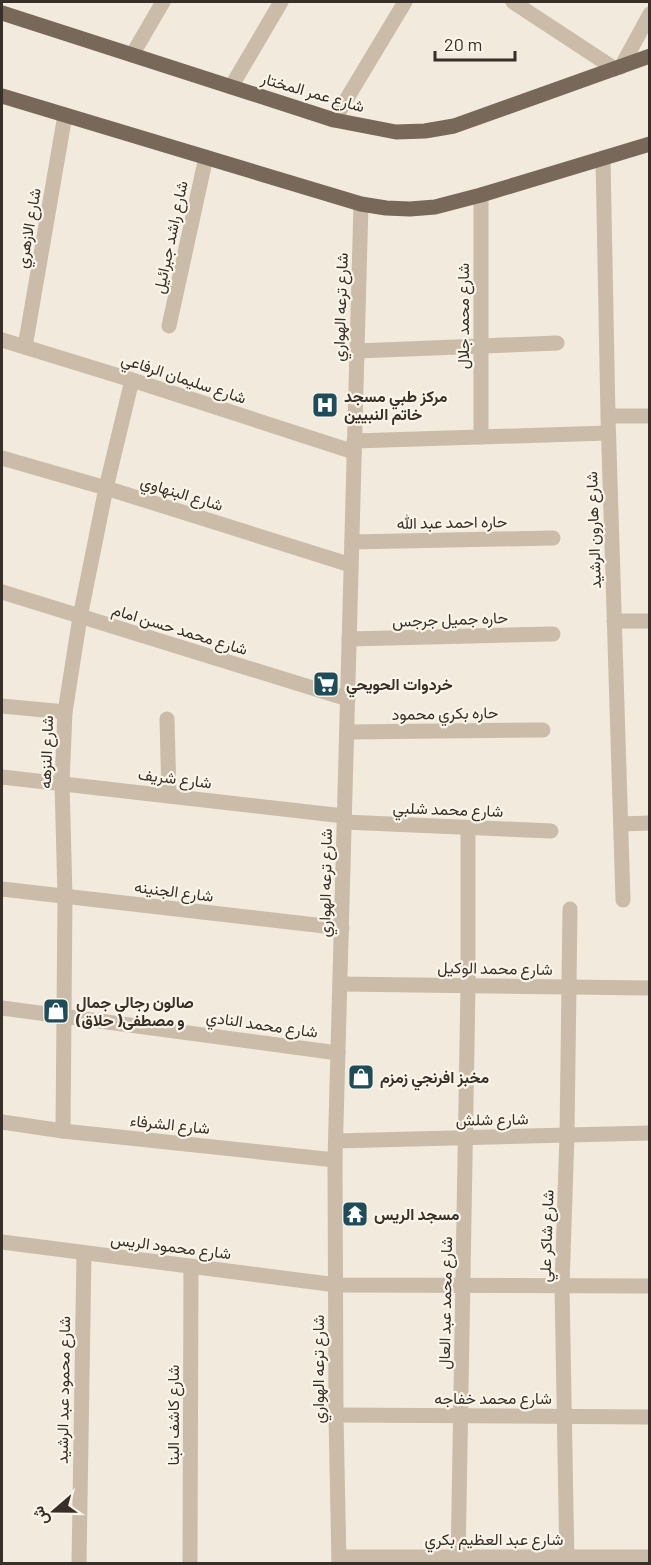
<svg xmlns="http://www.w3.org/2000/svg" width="651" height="1565" font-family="Barlow,Vazirmatn,sans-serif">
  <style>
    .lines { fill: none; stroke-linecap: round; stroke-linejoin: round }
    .minor { stroke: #cabca8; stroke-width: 15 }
    .major { stroke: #786859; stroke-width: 15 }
    .labels { text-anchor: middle; stroke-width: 4.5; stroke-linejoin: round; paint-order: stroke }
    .street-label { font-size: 16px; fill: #372f28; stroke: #f9f4e8 }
    .poi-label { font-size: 16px; font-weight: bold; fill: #372f28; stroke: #f9f4e8; text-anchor: start }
  </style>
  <rect width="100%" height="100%" fill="#f2eadc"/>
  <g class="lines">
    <!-- minor -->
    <g class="minor">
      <polyline points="513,2 615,69"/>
      <polyline points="132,55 163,2"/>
      <polyline points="621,67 650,14"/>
      <polyline points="231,87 281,2"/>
      <polyline points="334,120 405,2"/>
      <polyline points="603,158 608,416 623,900"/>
      <polyline points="169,326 206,157"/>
      <polyline points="2,340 132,380 354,452"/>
      <polyline points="25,347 65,115"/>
      <polyline points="357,351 557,343"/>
      <polyline points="608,416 650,416"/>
      <polyline points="481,437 481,195"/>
      <polyline points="354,441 608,433"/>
      <polyline points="2,458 106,488 351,565"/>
      <polyline points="352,542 553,538"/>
      <polyline points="2,592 348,699"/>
      <polyline points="614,621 650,621"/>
      <polyline points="349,639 553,634"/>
      <polyline points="2,706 65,712"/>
      <polyline points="167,719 169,796"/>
      <polyline points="347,732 543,730"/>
      <polyline points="2,777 344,816"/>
      <polyline points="344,822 551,831"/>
      <polyline points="621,824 650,823"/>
      <polyline points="2,889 342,928"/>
      <polyline points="340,984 650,988"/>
      <polyline points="2,1008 338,1053"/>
      <polyline points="2,1122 63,1131 335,1160"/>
      <polyline points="63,1131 65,896 62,783 65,712 80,617 106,488 132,380"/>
      <polyline points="336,1141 650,1133"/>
      <polyline points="2,1242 337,1285 650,1286"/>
      <polyline points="336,1415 650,1417"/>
      <polyline points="339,1557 650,1557"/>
      <polyline points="79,1564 84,1253"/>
      <polyline points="190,1564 191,1267"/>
      <polyline points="339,1564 336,1415 335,1160 361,204"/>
      <polyline points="458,1564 468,986 468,828"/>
      <polyline points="567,1564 562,1286 567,1135 570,909"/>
    </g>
    <!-- major -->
    <g class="major">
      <polyline points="2,13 334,120 396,132 425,131 454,126 650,56"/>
      <polyline points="2,96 361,204 386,208 410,209 435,207 481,195 650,144"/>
    </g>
  </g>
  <!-- icons -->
  <defs>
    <symbol id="hospital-square" viewBox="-11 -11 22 22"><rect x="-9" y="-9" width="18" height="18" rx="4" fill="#1e4c58" stroke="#f9f4e8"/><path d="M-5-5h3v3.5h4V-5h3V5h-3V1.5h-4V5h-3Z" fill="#fff"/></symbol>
    <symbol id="supermarket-square" viewBox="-11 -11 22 22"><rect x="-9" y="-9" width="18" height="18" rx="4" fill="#1e4c58" stroke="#f9f4e8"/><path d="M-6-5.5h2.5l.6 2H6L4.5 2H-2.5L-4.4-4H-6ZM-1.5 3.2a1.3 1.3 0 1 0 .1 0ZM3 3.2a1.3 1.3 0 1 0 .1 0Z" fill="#fff"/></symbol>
    <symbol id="shop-square" viewBox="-11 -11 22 22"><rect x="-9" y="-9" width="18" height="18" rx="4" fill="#1e4c58" stroke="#f9f4e8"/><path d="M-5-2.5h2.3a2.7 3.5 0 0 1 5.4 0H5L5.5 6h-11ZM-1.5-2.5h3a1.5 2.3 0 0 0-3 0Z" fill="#fff"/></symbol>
    <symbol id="temple-square" viewBox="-11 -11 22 22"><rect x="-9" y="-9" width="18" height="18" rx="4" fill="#1e4c58" stroke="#f9f4e8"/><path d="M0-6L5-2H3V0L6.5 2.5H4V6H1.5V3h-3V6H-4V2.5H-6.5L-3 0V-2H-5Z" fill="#fff"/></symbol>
  </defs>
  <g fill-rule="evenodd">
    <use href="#hospital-square" x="310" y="390" width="30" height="30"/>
    <use href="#supermarket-square" x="311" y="669" width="30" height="30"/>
    <use href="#shop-square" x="41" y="996" width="30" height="30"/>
    <use href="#shop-square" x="346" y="1062" width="30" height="30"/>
    <use href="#temple-square" x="340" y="1199" width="30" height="30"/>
  </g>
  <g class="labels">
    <!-- street labels -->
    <g class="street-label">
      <text transform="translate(313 92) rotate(16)" y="6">شارع عمر المختار</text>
      <text transform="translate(28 228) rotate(-80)" y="6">شارع الازهري</text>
      <text transform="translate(170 237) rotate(-78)" y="6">شارع راشد جبرائيل</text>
      <text transform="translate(340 307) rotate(-88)" y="6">شارع ترعه الهواري</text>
      <text transform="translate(463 316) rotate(-90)" y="6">شارع محمد جلال</text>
      <text transform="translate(184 378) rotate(18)" y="6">شارع سليمان الرفاعي</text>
      <text transform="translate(182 493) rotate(17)" y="6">شارع البنهاوي</text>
      <text transform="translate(452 522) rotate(-1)" y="6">حاره احمد عبد الله</text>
      <text transform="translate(593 530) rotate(-92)" y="6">شارع هارون الرشيد</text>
      <text transform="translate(450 619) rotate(-2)" y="6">حاره جميل جرجس</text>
      <text transform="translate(180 629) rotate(17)" y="6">شارع محمد حسن امام</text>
      <text transform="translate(445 713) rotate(-1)" y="6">حاره بكري محمود</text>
      <text transform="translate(46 752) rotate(-88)" y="6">شارع النزهه</text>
      <text transform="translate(175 778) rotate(7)" y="6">شارع شريف</text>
      <text transform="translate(448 809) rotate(2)" y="6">شارع محمد شلبي</text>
      <text transform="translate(325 883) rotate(-89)" y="6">شارع ترعه الهواري</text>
      <text transform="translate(174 891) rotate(7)" y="6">شارع الجنينه</text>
      <text transform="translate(495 968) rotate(1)" y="6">شارع محمد الوكيل</text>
      <text transform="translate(262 1024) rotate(8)" y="6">شارع محمد النادي</text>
      <text transform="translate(492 1119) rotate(-1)" y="6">شارع شلش</text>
      <text transform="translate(170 1124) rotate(6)" y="6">شارع الشرفاء</text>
      <text transform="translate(546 1236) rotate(-88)" y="6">شارع شاكر علي</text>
      <text transform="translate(171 1246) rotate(7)" y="6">شارع محمود الريس</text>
      <text transform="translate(445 1303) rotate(-89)" y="6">شارع محمد عبد العال</text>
      <text transform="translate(318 1369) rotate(-90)" y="6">شارع ترعه الهواري</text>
      <text transform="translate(63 1390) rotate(-89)" y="6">شارع محمود عبد الرشيد</text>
      <text x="493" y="1404">شارع محمد خفاجه</text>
      <text transform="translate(173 1415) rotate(-90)" y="6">شارع كاشف البنا</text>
      <text x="494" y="1545">شارع عبد العظيم بكري</text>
    </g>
    <!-- poi labels -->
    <g class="poi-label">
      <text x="344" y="402">مركز طبي مسجد<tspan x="344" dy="18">خاتم النبيين</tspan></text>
      <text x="346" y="690">خردوات الحويحي</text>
      <text x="76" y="1008">صالون رجالي جمال<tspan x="76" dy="18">و مصطفى( حلاق)</tspan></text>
      <text x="380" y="1083">مخبز افرنجي زمزم</text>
      <text x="374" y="1220">مسجد الريس</text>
    </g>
  </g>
  <!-- border -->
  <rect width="651" height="1565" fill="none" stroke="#372f28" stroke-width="6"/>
  <!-- north arrow -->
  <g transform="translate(54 1511) rotate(250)" stroke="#f9f4e8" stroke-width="4.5" paint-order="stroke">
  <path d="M0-4.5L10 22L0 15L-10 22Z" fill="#372f28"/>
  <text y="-9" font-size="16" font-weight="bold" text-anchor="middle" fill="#372f28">ش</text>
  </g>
  <!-- scale -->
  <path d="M435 51v9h80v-9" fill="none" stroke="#372f28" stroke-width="3"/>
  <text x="444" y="51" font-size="18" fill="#372f28" stroke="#f9f4e8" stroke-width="4.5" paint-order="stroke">20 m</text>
</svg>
